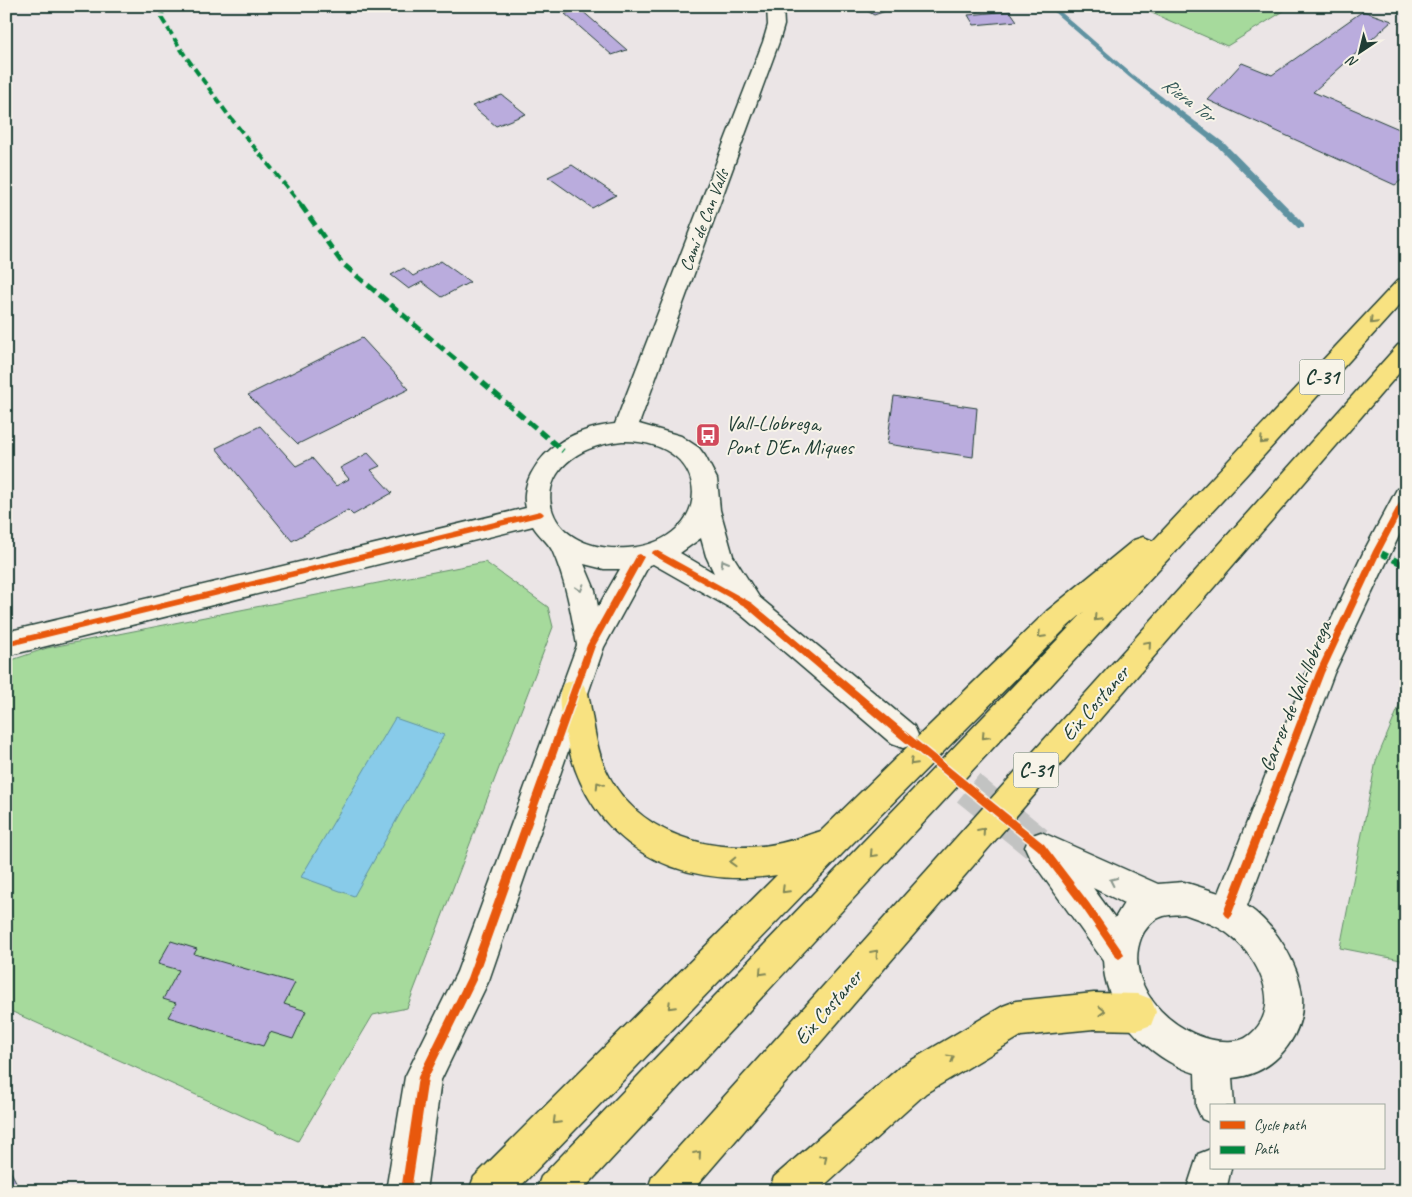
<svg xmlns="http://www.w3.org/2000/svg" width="1412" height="1197" font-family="Caveat,sans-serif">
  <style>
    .green { fill: #a6da9c; stroke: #628c68 }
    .water { fill: #88cbe9; stroke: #5e92a1 }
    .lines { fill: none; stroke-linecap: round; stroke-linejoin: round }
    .stream { fill: #5e92a1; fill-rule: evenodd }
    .building { fill: #baacdd; stroke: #1f3d34 }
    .minor-tunnel-far1 { stroke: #c2c3c2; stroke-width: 28; stroke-dasharray: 28 14; stroke-linecap: butt }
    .minor-tunnel { stroke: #c2c3c2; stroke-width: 35; stroke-dasharray: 35 18; stroke-linecap: butt }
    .minor-casing { stroke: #1f3d34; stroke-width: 3 }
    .motorway-casing { stroke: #1f3d34; stroke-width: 3 }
    .minor { fill: #f7f3e8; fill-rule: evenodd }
    .motorway { fill: #f8e281; fill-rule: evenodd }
    .quiet-far2 { stroke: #00873e; stroke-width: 4; stroke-dasharray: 8 4; stroke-linecap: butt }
    .quiet-far1 { stroke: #00873e; stroke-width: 5; stroke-dasharray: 10 5; stroke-linecap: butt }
    .quiet { stroke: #00873e; stroke-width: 6; stroke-dasharray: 12 6; stroke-linecap: butt }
    .cycleway-casing { stroke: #f7f3e8; stroke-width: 3 }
    .cycleway { fill: #e8590c; fill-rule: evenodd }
    .oneway { stroke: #818757 }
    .oneway2 { stroke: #8b988e }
    .labels { text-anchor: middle; stroke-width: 4; stroke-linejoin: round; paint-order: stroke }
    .far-street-label { font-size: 18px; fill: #1f3d34; stroke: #f7f3e8 }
    .far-water-label { font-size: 19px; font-style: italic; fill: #345958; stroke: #f7f3e8 }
    .shield { fill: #f7f3e8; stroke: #60746a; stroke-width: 1 }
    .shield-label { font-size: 20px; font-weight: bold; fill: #1f3d34 }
    .poi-label { font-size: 21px; fill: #1f3d34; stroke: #f7f3e8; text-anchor: start }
    .street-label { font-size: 21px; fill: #1f3d34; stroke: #f7f3e8 }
  </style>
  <rect width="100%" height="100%" fill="#ebe5e6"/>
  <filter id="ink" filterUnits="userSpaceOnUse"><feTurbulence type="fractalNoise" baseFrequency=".02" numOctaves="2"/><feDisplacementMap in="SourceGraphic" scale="10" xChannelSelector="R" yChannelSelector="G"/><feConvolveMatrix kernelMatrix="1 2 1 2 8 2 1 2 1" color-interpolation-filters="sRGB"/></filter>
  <g filter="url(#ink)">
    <!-- green -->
    <g class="green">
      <polygon points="1136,6 1292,6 1227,46"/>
      <polygon points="485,562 548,607 553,627 407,1008 373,1015 298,1141 6,1009 6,662 47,648"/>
      <polygon points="1406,690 1406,961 1340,948 1376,761"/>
    </g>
    <!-- water -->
    <polygon class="water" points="395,718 444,735 354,896 301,877"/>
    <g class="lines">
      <!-- stream -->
      <polygon class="stream" points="1047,6 1054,6 1133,75 1224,143 1304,224 1304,228 1298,228 1218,147 1129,77"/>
    </g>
    <!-- building -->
    <g class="building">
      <polygon points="859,6 900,6 874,15"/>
      <polygon points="970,6 1000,6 977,12"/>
      <polygon points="580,9 627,50 612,55 565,14"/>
      <polygon points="1010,11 1017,21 974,25 968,15"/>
      <polygon points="1363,11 1392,21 1313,92 1406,132 1406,177 1395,185 1208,100 1242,63 1272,75"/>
      <polygon points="502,95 526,114 496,126 472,106"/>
      <polygon points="572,165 616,195 592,208 548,177"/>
      <polygon points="441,261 470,282 442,297 422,282 409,289 391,275 404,268 413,276"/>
      <polygon points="362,338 409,389 298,444 248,395"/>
      <polygon points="894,396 977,408 973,457 887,444"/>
      <polygon points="260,426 296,466 312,458 336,486 349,479 340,468 368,453 380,466 371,470 392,493 353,515 348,510 292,541 216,448"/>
      <polygon points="171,941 197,949 194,954 295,983 284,1004 306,1011 293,1039 270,1032 263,1046 168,1017 176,1003 163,999 179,970 158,964"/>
      <polygon points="6,1163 21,1191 6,1191"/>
    </g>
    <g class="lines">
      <!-- minor-tunnel-far1 -->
      <polyline class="minor-tunnel-far1" points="906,738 969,789"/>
      <!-- minor-tunnel -->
      <polyline class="minor-tunnel" points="968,788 1041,847"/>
      <defs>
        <g id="minor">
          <path d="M767 6H783L784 25 779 42 639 424 681 436 699 448 705 456 717 479 720 510 733 556 759 597 914 726 918 735 914 744 903 748 892 744 739 613 653 564 649 565 604 647 489 980 441 1080 426 1191H386L405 1077 457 972 577 645C571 612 566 581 552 550 547 541 538 535 533 526L6 656V632L526 508C523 496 526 484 531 474 548 442 581 428 615 424L763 42 768 25ZM622 441C715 439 716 541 628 548 532 555 519 452 622 441ZM701 538 706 556 714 573 680 553ZM584 564 604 569H620L598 607 595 590Z"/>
          <path d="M1406 487V521L1334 673 1247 906C1275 925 1299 963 1302 996 1305 1037 1273 1075 1232 1078L1234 1106H1211V1123L1202 1119 1196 1106 1195 1073C1147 1058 1105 1012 1103 960L1030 858 1025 847 1030 836 1041 832 1158 884 1184 882 1219 893 1306 673 1364 551 1397 489ZM1093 888 1124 903 1115 918ZM1184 914C1201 920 1218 925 1232 937 1257 958 1281 1001 1255 1030 1248 1037 1243 1041 1232 1041 1183 1045 1121 990 1141 938 1144 930 1152 920 1161 917 1168 914 1177 915 1184 914Z"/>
          <polygon points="1211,1149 1211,1168 1231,1168 1226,1191 1186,1191 1198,1154"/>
        </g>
        <g id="motorway">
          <path d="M1406 278V298L1247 474 582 1191H536L541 1177 1084 612 1067 627 842 854 516 1191H469L474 1177 777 875C676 891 588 843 567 740 563 723 555 700 563 684L573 680 583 684 588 693C593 717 595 745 605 768 635 835 713 857 781 843 795 840 808 835 821 831L1047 611 1134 540 1143 537 1153 541 1398 280Z"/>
          <polygon points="1406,343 1406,365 692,1191 647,1191 652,1177 1398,345"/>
          <polygon points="1094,993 1138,994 1151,999 1156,1012 1151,1025 1138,1030 1094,1029 1021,1036 926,1093 818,1191 769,1191 774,1177 900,1067 1003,1006 1016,1001"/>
        </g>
      </defs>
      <!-- minor casing -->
      <use href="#minor" class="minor-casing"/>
      <!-- motorway casing -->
      <use href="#motorway" class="motorway-casing"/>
      <!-- minor -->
      <use href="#minor" class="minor"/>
      <!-- motorway -->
      <use href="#motorway" class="motorway"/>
      <!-- quiet-far2 -->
      <polyline class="quiet-far2" points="163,6 162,19 184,54 229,116 302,206"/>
      <!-- quiet-far1 -->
      <polyline class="quiet-far1" points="301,205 342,263 563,451"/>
      <!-- quiet -->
      <polyline class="quiet" points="1377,551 1406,566"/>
      <defs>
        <g id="cycleway">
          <polygon points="1406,493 1406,503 1381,551 1324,673 1231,916 1228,918 1225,916 1223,913 1316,673 1373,551 1404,494"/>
          <polygon points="540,511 542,512 544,514 542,516 6,647 6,641"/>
          <polygon points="656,550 752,603 906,732 1044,844 1089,903 1122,951 1124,954 1122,957 1119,959 1116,957 1083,909 1038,850 900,738 746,607 653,555 652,553 653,551"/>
          <polygon points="640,554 644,557 595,646 476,980 428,1078 411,1191 401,1191 418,1077 467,978 587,645 637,555"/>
        </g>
      </defs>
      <!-- cycleway casing -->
      <use href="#cycleway" class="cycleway-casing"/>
      <!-- cycleway -->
      <use href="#cycleway" class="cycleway"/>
    </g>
    <!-- one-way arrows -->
    <defs><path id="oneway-chevron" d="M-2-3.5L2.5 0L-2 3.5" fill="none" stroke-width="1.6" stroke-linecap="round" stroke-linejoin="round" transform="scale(1.25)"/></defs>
    <g class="oneway">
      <use href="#oneway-chevron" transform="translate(1373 321) rotate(133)"/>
      <use href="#oneway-chevron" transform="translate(1263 441) rotate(133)"/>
      <use href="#oneway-chevron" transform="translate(1097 618) rotate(133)"/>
      <use href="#oneway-chevron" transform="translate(1041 635) rotate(135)"/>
      <use href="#oneway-chevron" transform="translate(1148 644) rotate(-49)"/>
      <use href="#oneway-chevron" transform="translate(985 736) rotate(133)"/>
      <use href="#oneway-chevron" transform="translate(913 762) rotate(135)"/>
      <use href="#oneway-chevron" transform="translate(599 785) rotate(-123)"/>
      <use href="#oneway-chevron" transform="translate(982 831) rotate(-49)"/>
      <use href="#oneway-chevron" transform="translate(873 854) rotate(133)"/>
      <use href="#oneway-chevron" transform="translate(733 862) rotate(178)"/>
      <use href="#oneway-chevron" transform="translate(785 890) rotate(135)"/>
      <use href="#oneway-chevron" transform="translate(875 953) rotate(-49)"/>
      <use href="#oneway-chevron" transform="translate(762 972) rotate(133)"/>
      <use href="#oneway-chevron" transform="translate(671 1006) rotate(135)"/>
      <use href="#oneway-chevron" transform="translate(1102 1011) rotate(1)"/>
      <use href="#oneway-chevron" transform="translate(951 1058) rotate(-31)"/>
      <use href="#oneway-chevron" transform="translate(556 1121) rotate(135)"/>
      <use href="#oneway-chevron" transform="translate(698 1154) rotate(-49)"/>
      <use href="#oneway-chevron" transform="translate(824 1158) rotate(-41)"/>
    </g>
    <g class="oneway2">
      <use href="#oneway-chevron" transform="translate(724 563) rotate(-120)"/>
      <use href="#oneway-chevron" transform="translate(580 588) rotate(72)"/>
      <use href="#oneway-chevron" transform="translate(1113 881) rotate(-155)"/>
    </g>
  </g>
  <!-- icons -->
  <defs>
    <symbol id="bus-square" viewBox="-11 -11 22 22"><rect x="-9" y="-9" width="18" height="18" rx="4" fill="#d1495b" stroke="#f7f3e8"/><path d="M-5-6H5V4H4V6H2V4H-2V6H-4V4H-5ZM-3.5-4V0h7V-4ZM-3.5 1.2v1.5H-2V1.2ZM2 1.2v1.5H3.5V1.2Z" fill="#fff"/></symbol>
  </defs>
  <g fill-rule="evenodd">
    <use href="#bus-square" x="694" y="421" width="28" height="28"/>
  </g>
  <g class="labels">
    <!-- far-street labels -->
    <g class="far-street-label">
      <text transform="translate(704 220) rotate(-69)" y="6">Camí de Can Valls</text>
    </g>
    <!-- far-water labels -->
    <g class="far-water-label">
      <text transform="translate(1189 99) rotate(37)" y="7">Riera Tor</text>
    </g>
    <!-- shield labels -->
    <g class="shield">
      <rect x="1299.5" y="359.5" width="45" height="35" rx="4"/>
      <rect x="1013.5" y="752.5" width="45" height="35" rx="4"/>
    </g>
    <g class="shield-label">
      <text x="1322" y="384">C-31</text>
      <text x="1036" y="777">C-31</text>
    </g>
    <!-- poi labels -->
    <g class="poi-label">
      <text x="726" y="430">Vall-Llobrega,<tspan x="726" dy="24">Pont D'En Miques</tspan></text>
    </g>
    <!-- street labels -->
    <g class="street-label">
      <text transform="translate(1295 696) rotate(-68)" y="7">Carrer de Vall-llobrega</text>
      <text transform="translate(1095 703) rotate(-49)" y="7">Eix Costaner</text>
      <text transform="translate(828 1007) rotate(-49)" y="7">Eix Costaner</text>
    </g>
  </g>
  <!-- margin -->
  <rect width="1412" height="1197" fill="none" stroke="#f7f3e8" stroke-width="25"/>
  <rect x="12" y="12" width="1387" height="1172" fill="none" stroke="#1f3d34" stroke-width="2" filter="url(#ink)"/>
  <!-- legend -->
  <rect x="1210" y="1104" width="175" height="65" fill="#f7f3e8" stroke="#a1aaa0"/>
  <rect x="1220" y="1121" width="25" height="8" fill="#e8590c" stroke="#a1aaa0"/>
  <text x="1254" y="1130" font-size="15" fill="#1f3d34">Cycle path</text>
  <rect x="1220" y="1146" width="25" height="8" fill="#00873e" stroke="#a1aaa0"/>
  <text x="1254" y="1154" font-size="15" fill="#1f3d34">Path</text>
  <!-- north arrow -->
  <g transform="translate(1360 52) rotate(215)" stroke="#f7f3e8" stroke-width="4" paint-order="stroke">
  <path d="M0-4L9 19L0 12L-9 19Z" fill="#1f3d34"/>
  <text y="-8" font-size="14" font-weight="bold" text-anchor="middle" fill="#1f3d34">N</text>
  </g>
</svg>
